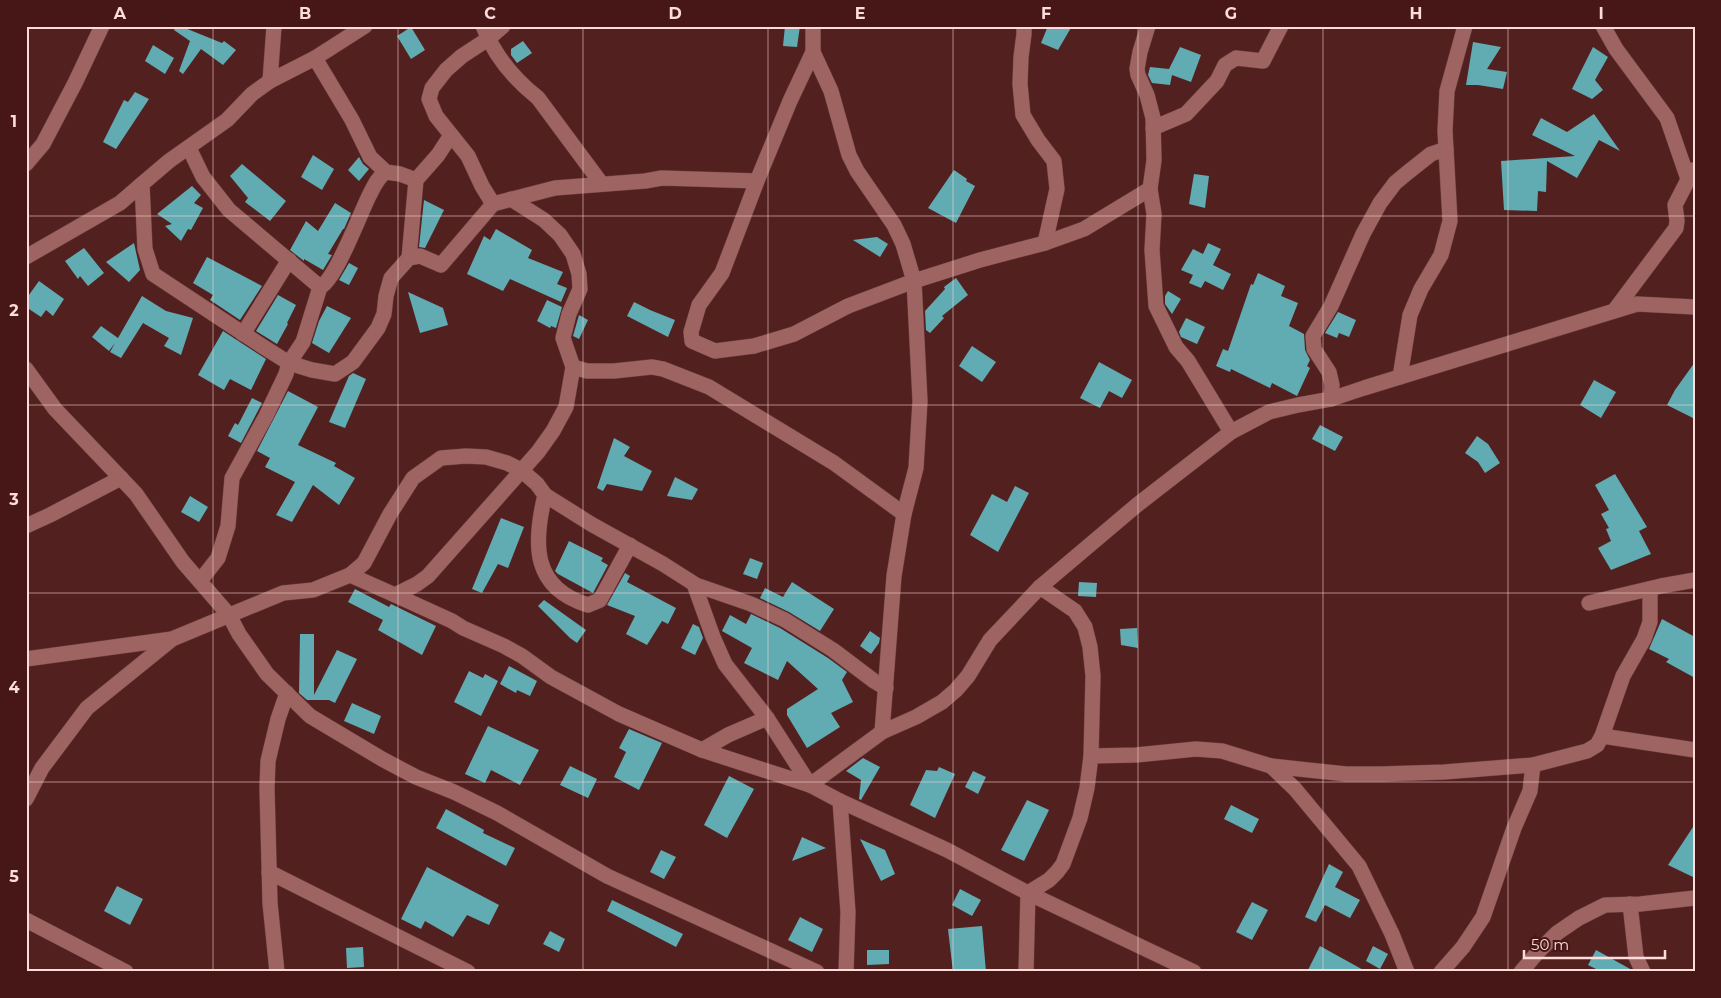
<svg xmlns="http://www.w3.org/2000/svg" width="1721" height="998" font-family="Montserrat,sans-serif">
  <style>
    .building { fill: #60acb2 }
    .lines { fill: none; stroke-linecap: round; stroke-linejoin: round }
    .street-casing { stroke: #6a3e3f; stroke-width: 16 }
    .street { stroke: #9e6461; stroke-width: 15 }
    .grid { fill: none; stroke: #fedcd9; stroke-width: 1; stroke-opacity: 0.55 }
    .neatline { fill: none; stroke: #fedcd9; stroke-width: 2 }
    .grid-label { font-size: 16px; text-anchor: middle; font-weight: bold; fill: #fedcd9 }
  </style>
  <rect width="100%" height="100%" fill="#532020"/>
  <!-- building -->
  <g class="building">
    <polygon points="176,26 180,26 222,43 224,41 236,50 223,65 201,49 183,74 179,71 190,41 174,30"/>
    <polygon points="785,26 800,26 797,47 783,46"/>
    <polygon points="1048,26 1072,26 1058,50 1041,43"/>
    <polygon points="411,27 425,50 411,59 397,36"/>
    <polygon points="523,41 532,53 517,63 511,55 511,49"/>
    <polygon points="1473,42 1501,47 1487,69 1507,72 1503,89 1478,85 1466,85"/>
    <polygon points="153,45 174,58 165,74 145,61"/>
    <polygon points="1180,47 1201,55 1191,82 1172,75 1170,85 1152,83 1148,75 1150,67 1169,69"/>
    <polygon points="1593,47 1608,57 1595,80 1603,90 1592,99 1572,89"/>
    <polygon points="135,92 149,99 116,149 103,142 124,100 128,102"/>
    <polygon points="1594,114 1620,151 1599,140 1577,178 1547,161 1546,192 1538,191 1537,211 1504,210 1501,161 1575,156 1532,135 1541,118 1567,132"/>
    <polygon points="313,155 334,169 322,190 301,177"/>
    <polygon points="359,157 363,164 369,169 359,181 348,170"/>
    <polygon points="242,164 286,201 270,221 245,202 248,198 230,176"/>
    <polygon points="954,170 967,179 966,181 975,186 956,223 928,208"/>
    <polygon points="1194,174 1209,176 1205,208 1189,204"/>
    <polygon points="192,186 201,195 194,203 203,208 191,230 188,229 181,241 165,226 172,224 157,214"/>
    <polygon points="424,200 444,210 425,248 419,247"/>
    <polygon points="335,203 351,213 344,229 343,229 328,254 332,255 323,270 304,259 304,261 290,250 306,221 318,231"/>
    <polygon points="496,229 532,250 528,258 563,272 557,284 567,288 561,302 510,279 503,291 467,274 484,236 490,240"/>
    <polygon points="877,237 888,244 880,257 853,240"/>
    <polygon points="134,243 140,270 129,282 106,262"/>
    <polygon points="1208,243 1221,249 1213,265 1231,274 1223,290 1205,281 1201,288 1189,283 1193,275 1181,270 1193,249 1203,254"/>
    <polygon points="84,248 104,273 88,286 80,276 78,279 65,261"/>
    <polygon points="207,257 262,286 240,320 210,300 213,295 193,283"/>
    <polygon points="349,263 358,268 349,285 339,280"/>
    <polygon points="1258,273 1285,286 1281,296 1298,303 1289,326 1304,334 1305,350 1310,360 1307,366 1310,368 1297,396 1272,383 1270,388 1231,369 1230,372 1216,366 1223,349 1228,351 1251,284 1253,285"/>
    <polygon points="956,278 968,295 942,316 944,318 930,333 926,330 925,311 945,289 944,287"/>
    <polygon points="39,281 64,299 53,316 46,310 41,317 26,307 26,299"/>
    <polygon points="1168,291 1181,299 1172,314 1165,304 1165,296"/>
    <polygon points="408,292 443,308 448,325 420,333"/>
    <polygon points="278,295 296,305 287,323 288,324 277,344 256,331"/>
    <polygon points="142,296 166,311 193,318 181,355 164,346 169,338 143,323 121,358 110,352 115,343 109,351 92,337 101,326 118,338"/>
    <polygon points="547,300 562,307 556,328 551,326 550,328 537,321"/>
    <polygon points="634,302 650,310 675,320 668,337 627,316"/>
    <polygon points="327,306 351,318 329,353 312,343 319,321"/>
    <polygon points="1338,312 1356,320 1349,337 1339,333 1337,338 1325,333"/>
    <polygon points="579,315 588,320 579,339 573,336"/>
    <polygon points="1186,318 1205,327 1197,344 1181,337 1179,332"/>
    <polygon points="223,331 266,359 251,390 230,379 224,390 198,375"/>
    <polygon points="972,346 996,362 982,382 959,366"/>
    <polygon points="1099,362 1132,380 1122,398 1109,391 1100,408 1080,398"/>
    <polygon points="1695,362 1695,419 1667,405 1675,390"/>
    <polygon points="353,373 366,379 345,428 329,422 349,376"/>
    <polygon points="1594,380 1616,392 1601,418 1580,405"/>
    <polygon points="288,391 318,407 298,445 336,463 334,466 355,478 339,505 313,485 292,522 276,515 295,482 265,467 270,458 257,451"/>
    <polygon points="252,398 262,403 241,443 228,436 235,423 238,425"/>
    <polygon points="1320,425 1343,437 1335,451 1312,439"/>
    <polygon points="1477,436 1488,444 1500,463 1485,473 1478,462 1465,453"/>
    <polygon points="614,438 630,447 624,456 652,471 642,491 607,484 603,491 597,488"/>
    <polygon points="1615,474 1647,527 1639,531 1651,554 1611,570 1598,548 1611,541 1606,529 1609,528 1601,514 1609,510 1595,485"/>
    <polygon points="675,477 698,489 692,500 667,496"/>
    <polygon points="1015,486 1029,493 998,552 970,535 992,494 1007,502"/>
    <polygon points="190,496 208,507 199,522 181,512"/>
    <polygon points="501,518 524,527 508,568 498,564 482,593 472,589"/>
    <polygon points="569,541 603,558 601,561 608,565 593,593 558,574 555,571"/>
    <polygon points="750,558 763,563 757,579 743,574"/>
    <polygon points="625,573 630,576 627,582 676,608 668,624 662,621 647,645 626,634 635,616 607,605"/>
    <polygon points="792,582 834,609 820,631 789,612 760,598 765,588 783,597"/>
    <polygon points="1079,582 1097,583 1096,597 1078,596"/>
    <polygon points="355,589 389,607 391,604 436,626 422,655 378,630 383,620 348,602"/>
    <polygon points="544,600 586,630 577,643 570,638 538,606"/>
    <polygon points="751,614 780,628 828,658 847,672 842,680 853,702 831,713 840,727 807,748 787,715 787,709 818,689 787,661 778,680 744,663 752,648 722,631 730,615 746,624"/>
    <polygon points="1662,619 1695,637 1695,678 1666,662 1669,659 1649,649"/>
    <polygon points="693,624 699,627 703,638 695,655 681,648"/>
    <polygon points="1137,628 1138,648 1121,645 1120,629"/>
    <polygon points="870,631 880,638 879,643 871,654 860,646"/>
    <polygon points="300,634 314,634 314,695 337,650 357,659 335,703 329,700 307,700 299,693"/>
    <polygon points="509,666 537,681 530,696 517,690 516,693 500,684"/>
    <polygon points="469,671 483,678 485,674 498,681 481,716 454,702"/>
    <polygon points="352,703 381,716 374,734 344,721"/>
    <polygon points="488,726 539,750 520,785 491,770 485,783 465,774"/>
    <polygon points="629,729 662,743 639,790 614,777 626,752 619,748"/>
    <polygon points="863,758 880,767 861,800 859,799 861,780 846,771"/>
    <polygon points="570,766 597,779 588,798 560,785"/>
    <polygon points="939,767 955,774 935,818 910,805 926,770 937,771"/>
    <polygon points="973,771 986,777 978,794 965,787"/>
    <polygon points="729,776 754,789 727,838 704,825"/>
    <polygon points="1027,800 1049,810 1024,861 1001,850"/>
    <polygon points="1231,805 1259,819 1252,833 1224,819"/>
    <polygon points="446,809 484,830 483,833 515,848 506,866 436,828"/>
    <polygon points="1695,824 1695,878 1668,865"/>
    <polygon points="802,837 826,848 792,861"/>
    <polygon points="860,839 885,850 895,874 881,881"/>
    <polygon points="661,850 676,857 664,879 650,872"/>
    <polygon points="1329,864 1343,872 1335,887 1360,900 1350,918 1325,905 1316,922 1305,917"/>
    <polygon points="427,867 499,905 489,925 467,915 453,937 425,921 421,929 401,919"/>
    <polygon points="117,886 143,899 130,925 104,911"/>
    <polygon points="960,889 981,900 972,916 952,905"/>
    <polygon points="612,900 683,934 676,947 607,911"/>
    <polygon points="1252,902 1268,910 1252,940 1236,932"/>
    <polygon points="800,917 823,929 812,952 788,940"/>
    <polygon points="982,926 986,972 953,972 948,929"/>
    <polygon points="550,931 565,939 559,952 543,944"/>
    <polygon points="1320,946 1367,972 1307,972"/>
    <polygon points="1373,946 1388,954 1380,969 1366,961"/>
    <polygon points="363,947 364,967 347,968 346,948"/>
    <polygon points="867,950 889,950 889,964 867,965"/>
    <polygon points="1596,950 1632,970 1633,972 1602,972 1588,965"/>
  </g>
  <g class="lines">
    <defs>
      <g id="street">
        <path d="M483 26C494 55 514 79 538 98L601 183"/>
        <polyline points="503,26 488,39 462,56 446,70 432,88 429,99 436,116 468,156 482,186 493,204 555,188 645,181 662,178 757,181"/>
        <polyline points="813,26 813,52 831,91 849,155 857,171 894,225 903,244 914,281 920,401 916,468 904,514 894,576 882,732"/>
        <polyline points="1024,26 1024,34 1021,57 1020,84 1023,115 1038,140 1054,161 1057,189 1045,243"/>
        <polyline points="1148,26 1140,52 1137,69 1138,75 1147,95 1153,118 1154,160 1150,189 1154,214 1152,250 1156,306 1176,347 1188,361 1231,432"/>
        <polyline points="1603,26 1616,49 1667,118 1688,179"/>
        <polyline points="813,52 790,101 757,181 722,273 699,305 691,332 692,341 715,351 754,346 794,334 848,306 914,281 980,260 1045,243 1084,229 1150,189"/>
        <polyline points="315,58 365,26"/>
        <polyline points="270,81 274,26"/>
        <polyline points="1153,128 1186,114 1217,81 1225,65 1236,58 1263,61 1281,26"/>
        <polyline points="189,148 203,177 229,210 320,287"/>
        <polyline points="26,164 43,144 75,83 102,26"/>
        <polyline points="416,180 400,174 386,172 370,157 352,120 315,58 270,81 252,94 227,120 169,161 142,184 145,249 153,274 262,346 289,363 312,370 335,374 353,362 378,328 384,314 386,296 391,278 409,258 420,256 441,265 493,204"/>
        <polyline points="26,257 120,203 142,184"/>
        <polyline points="409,258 416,180 438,155 451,135"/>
        <polyline points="1614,311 1676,228 1677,221 1675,205 1693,170"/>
        <polyline points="243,334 289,260"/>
        <polyline points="573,367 587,371 614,371 652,367 663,369 709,387 834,463 904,514"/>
        <polyline points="26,369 55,409 136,494 183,562 229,615 239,634 267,674 310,716 382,759 416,777 454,792 497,813 607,876 817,972"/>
        <polyline points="1400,377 1410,315 1421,289 1441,255 1450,221 1445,131 1447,91 1465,26"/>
        <polyline points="1331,399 1332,385 1329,372 1314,349 1313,336 1331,306 1363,234 1380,203 1395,183 1407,173 1431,154 1446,149"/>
        <path d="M545 495C533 544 532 588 588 605L600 600 630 545"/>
        <polyline points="26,526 50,515 121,478"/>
        <polyline points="350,575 395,595 417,584 428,576 538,452 553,431 566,407 573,367 563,338 569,314 580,289 579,274 573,254 560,235 544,220 511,199"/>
        <path d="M200 581 218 558 228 526 232 478 266 416 286 374 289 363 303 342 320 287C336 280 360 213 370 194 374 186 378 177 386 172"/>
        <polyline points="694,584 713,637 725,664 767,718"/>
        <polyline points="395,595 452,621 463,628 504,646 522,656 551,677 619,714 702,750 728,735 767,718 810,785"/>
        <polyline points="1589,603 1661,586 1695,580"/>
        <polyline points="26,659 172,639 283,593 313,590 350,575 364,563 390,514 413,478 441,458 466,456 486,457 507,463 521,470 537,484 545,495 591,524 663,564 696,585 751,604 785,620 833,650 874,681 886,688"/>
        <polyline points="1602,736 1695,750"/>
        <polyline points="702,750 810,785 840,801 947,850 1028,893 1194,972"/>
        <polyline points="1091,756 1136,755 1196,749 1222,751 1271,766 1295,789 1359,866 1392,934 1407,972"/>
        <polyline points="1271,766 1346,774 1381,774 1444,772 1533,765 1587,751 1597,745 1602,736 1623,676 1644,639 1650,622 1650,589"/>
        <polyline points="810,785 882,732 916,717 942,702 956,690 968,676 990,640 1040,587 1137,505 1231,432 1269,412 1298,405 1331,399 1364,388 1637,304 1695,307"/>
        <polyline points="26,799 42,768 87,708 171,640"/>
        <polyline points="840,801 848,912 846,972"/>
        <polyline points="269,872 468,972"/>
        <polyline points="1630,904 1636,957 1643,972"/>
        <polyline points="26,920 126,972"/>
        <polyline points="277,972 270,903 267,788 268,761 278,719 287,693"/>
        <polyline points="1026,972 1028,893 1049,880 1057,872 1063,864 1080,818 1087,788 1091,756 1093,676 1090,647 1085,627 1075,611 1040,587"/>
        <polyline points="1441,972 1463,947 1483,917 1514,828 1530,791 1533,765"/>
        <polyline points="1521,972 1537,953 1557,933 1579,918 1605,905 1640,904 1695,898"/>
      </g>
    </defs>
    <!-- street casing -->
    <use href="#street" class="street-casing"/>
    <!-- street -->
    <use href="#street" class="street"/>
  </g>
  <!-- grid -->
  <path class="grid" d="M213 26V972M398 26V972M583 26V972M768 26V972M953 26V972M1138 26V972M1323 26V972M1508 26V972M26 216H1695M26 405H1695M26 593H1695M26 782H1695"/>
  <!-- border -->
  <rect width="1721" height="998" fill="none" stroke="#471617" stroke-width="55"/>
  <!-- scale -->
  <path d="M1524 950v8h141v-8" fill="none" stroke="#fedcd9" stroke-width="2.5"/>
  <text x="1531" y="950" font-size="15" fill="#fedcd9" stroke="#471617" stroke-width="4" paint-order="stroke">50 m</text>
  <rect x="28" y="28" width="1666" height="942" class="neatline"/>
  <g class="grid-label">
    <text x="120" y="19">A</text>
    <text x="305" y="19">B</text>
    <text x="490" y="19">C</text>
    <text x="675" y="19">D</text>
    <text x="860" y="19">E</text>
    <text x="1046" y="19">F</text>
    <text x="1231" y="19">G</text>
    <text x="1416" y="19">H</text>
    <text x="1601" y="19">I</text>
    <text x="14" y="127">1</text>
    <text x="14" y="316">2</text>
    <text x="14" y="505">3</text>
    <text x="14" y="693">4</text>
    <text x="14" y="882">5</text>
  </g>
</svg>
